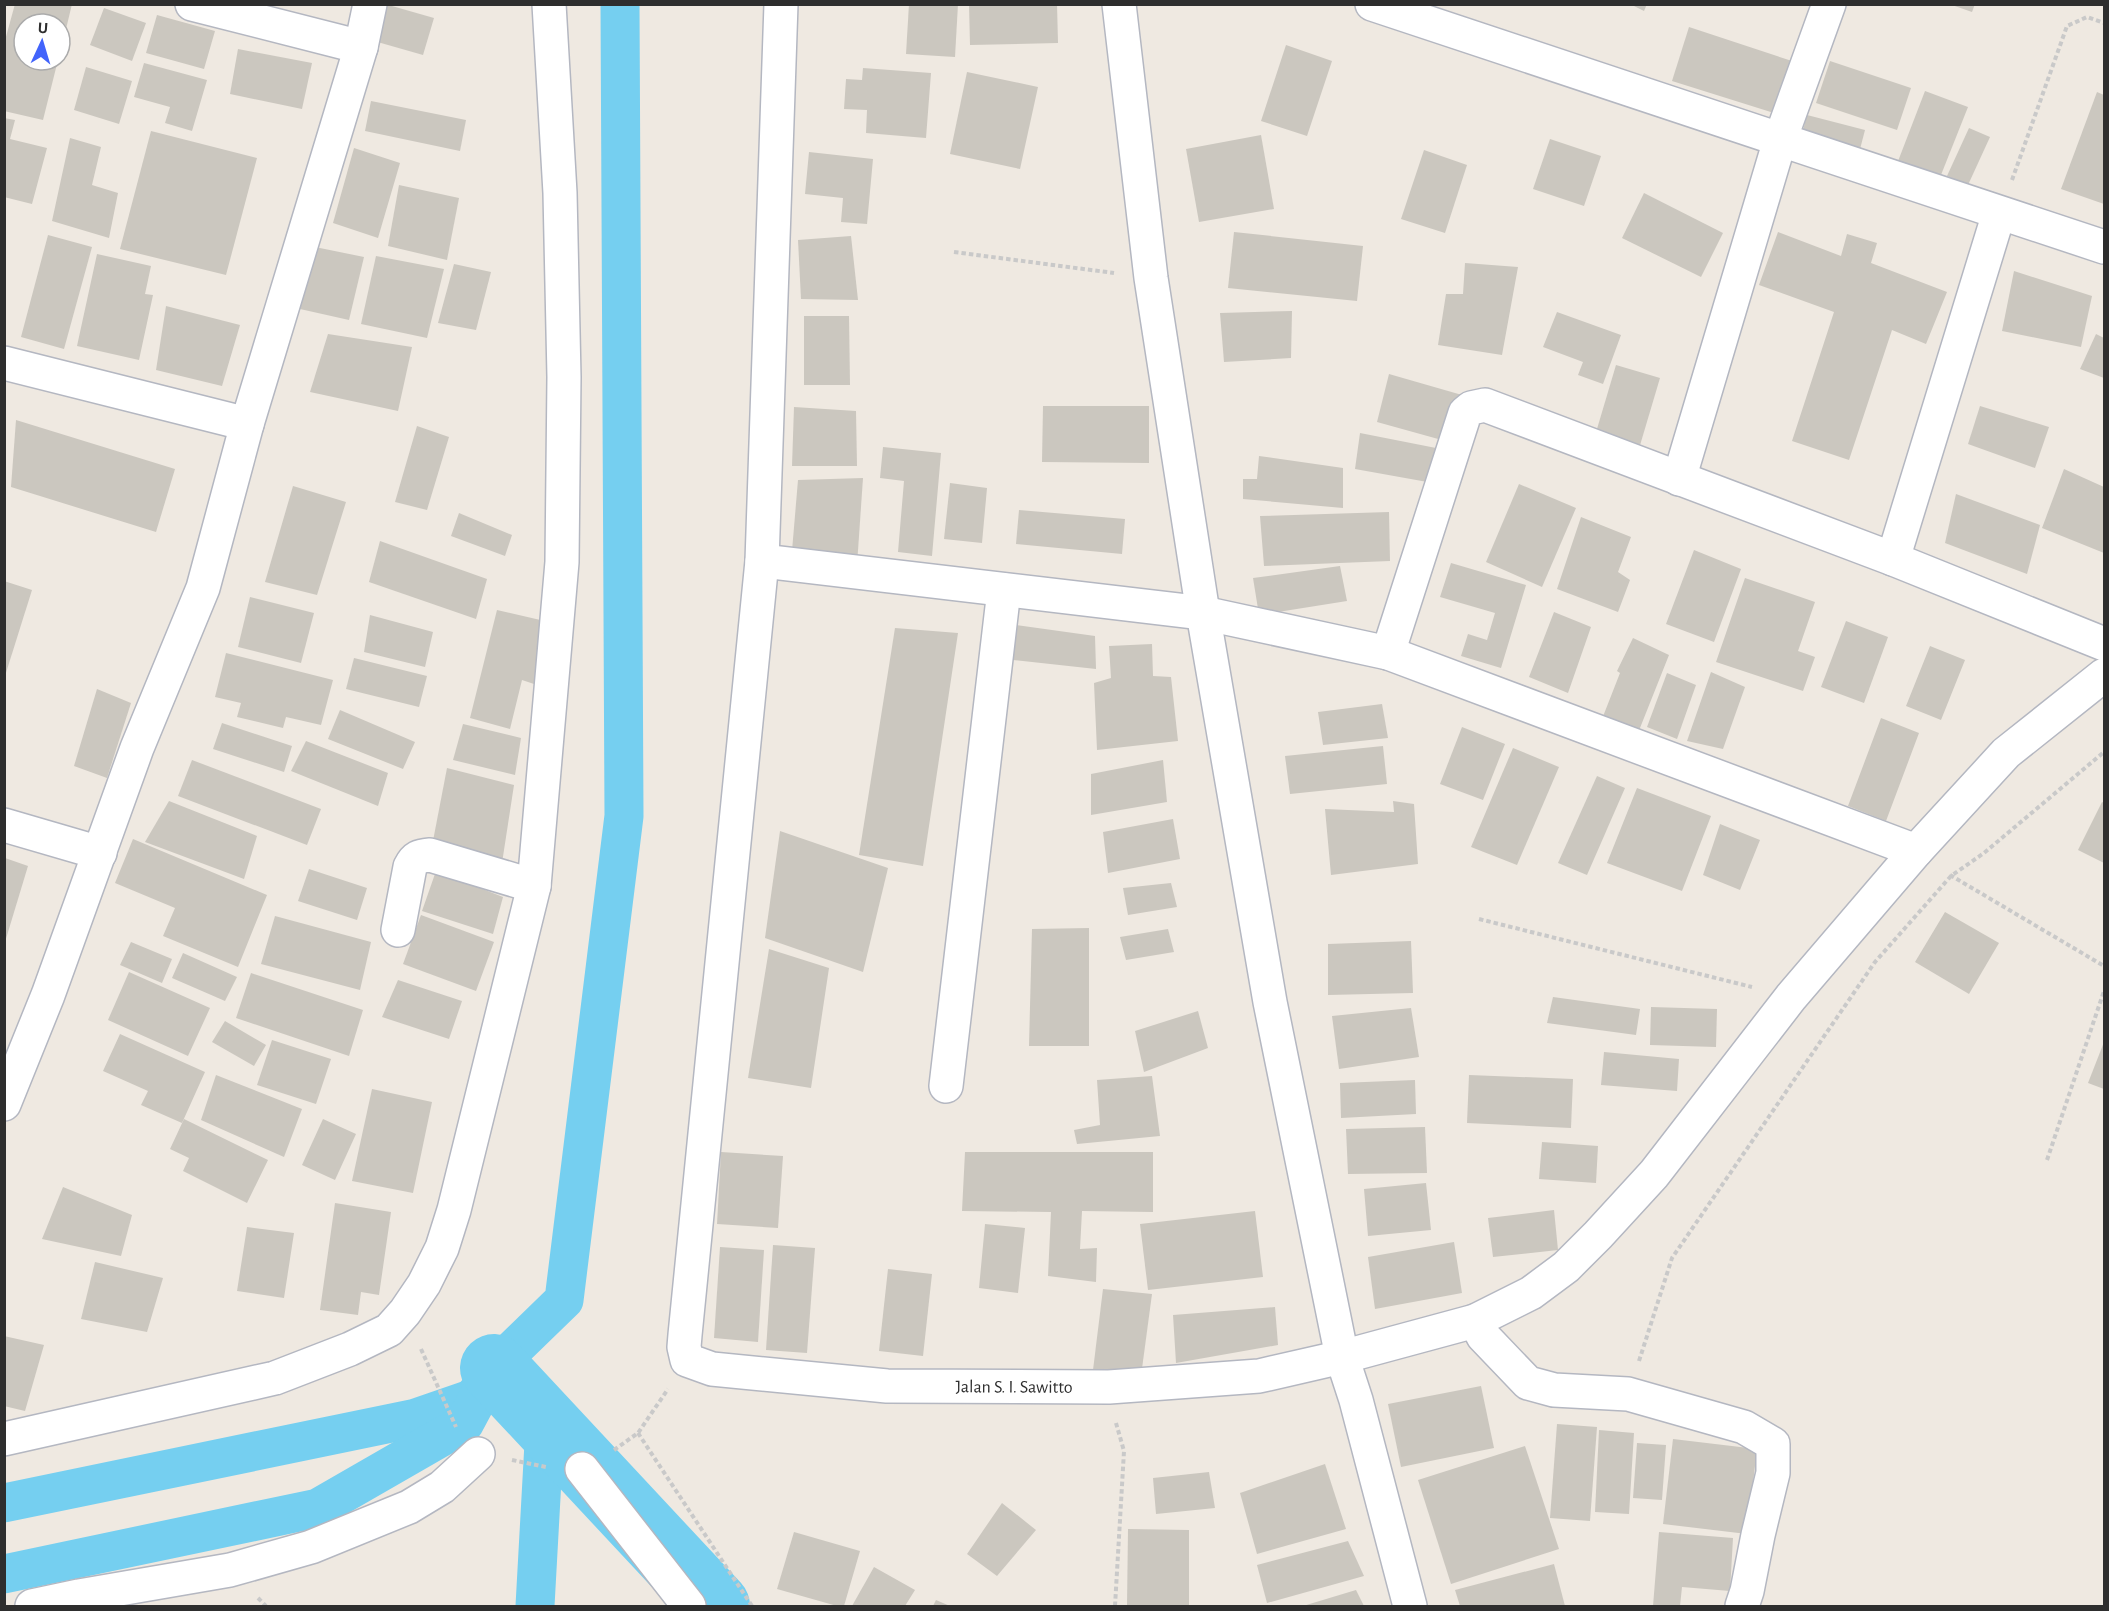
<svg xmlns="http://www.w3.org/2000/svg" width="2109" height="1611" font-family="'Alegreya Sans',sans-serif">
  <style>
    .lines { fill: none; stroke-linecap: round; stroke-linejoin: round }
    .canal { stroke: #75cff0; stroke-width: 39 }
    .river { stroke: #75cff0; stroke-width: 68 }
    .building { fill: #cbc7bf }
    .minor-casing { stroke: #b4b7c1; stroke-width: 36 }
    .path { stroke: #c9c9c9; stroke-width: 4; stroke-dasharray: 4.5 3; stroke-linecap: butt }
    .minor { stroke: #fff; stroke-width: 33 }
    .labels { text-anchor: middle; stroke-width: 6; stroke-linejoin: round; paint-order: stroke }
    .street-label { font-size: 18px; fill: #2e2e2e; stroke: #fff }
  </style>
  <rect width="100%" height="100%" fill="#efe9e1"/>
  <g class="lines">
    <!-- canal -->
    <g class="canal">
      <polyline points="4,1503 416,1418 474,1398 475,1395"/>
      <polyline points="4,1574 318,1508 464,1424 494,1368"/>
      <polyline points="535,1606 544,1443 494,1368 564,1300 624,816 620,4"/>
    </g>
    <!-- river -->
    <polyline class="river" points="494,1368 716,1606"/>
  </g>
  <!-- building -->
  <g class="building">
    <polygon points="15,4 72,4 61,50 60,24 24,24 24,60 58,60 43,120 4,111 4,44"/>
    <polygon points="385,4 434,18 423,55 374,41"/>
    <polygon points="909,4 958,4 955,57 906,54"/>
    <polygon points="969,4 1057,4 1058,43 970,45"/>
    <polygon points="1630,4 1647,4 1644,11"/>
    <polygon points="1949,4 1975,4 1972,12"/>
    <polygon points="104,8 146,23 132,61 90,45"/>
    <polygon points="157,15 215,31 204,69 146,53"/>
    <polygon points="1689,27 1792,61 1774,113 1672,81"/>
    <polygon points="1286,45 1332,61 1307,136 1261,121"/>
    <polygon points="238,49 312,63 302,109 230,94"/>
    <polygon points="1830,61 1911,88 1897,130 1816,103"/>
    <polygon points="144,63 207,80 192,131 165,123 170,107 134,97"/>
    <polygon points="86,67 132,81 119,124 74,110"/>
    <polygon points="863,68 931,73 926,138 866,133 867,110 844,109 846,79 862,80"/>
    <polygon points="967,72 1038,87 1020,169 950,154"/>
    <polygon points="1925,91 1968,107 1937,185 1895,169"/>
    <polygon points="2097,92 2104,95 2104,204 2061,189"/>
    <polygon points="371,101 466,120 460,151 365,131"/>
    <polygon points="1807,115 1865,130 1859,153 1801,138"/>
    <polygon points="4,118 15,120 10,139 47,148 32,204 4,197"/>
    <polygon points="1969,128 1990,137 1968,185 1947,176"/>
    <polygon points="151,131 257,158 226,275 120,249"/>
    <polygon points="1261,135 1274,209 1199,222 1186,149"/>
    <polygon points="70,138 101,147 92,185 118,193 109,238 52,221"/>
    <polygon points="1550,139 1601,156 1584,206 1533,189"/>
    <polygon points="354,148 400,163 378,238 333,223"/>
    <polygon points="1424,150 1467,165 1445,233 1401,219"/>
    <polygon points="809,152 873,159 867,224 841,222 843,198 805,194"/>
    <polygon points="399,185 459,198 447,260 388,246"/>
    <polygon points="1644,193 1723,233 1701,277 1622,238"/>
    <polygon points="1234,232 1363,246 1357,301 1228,288"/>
    <polygon points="1778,232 1841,256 1847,234 1877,243 1871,263 1947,292 1926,344 1892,330 1849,460 1792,441 1834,312 1759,285"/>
    <polygon points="48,235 92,247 64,349 21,337"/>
    <polygon points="851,236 858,300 801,299 798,240"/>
    <polygon points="315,247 364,257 349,320 300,309"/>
    <polygon points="97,254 151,266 145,294 153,295 139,360 77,346"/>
    <polygon points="376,256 444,269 427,338 361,324"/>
    <polygon points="1465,263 1518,267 1502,355 1438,345 1446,294 1463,294"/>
    <polygon points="454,264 491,272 476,330 438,323"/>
    <polygon points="2014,271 2092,296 2081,347 2002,331"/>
    <polygon points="166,306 240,325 222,386 156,370"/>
    <polygon points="1292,311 1291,358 1224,362 1220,313"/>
    <polygon points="1557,312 1621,335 1603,384 1578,375 1583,362 1543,347"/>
    <polygon points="804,316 849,316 850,385 804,385"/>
    <polygon points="328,334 412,347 398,411 310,392"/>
    <polygon points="2096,334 2104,338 2104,378 2080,369"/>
    <polygon points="1616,365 1660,378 1638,452 1594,439"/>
    <polygon points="1389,374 1462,395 1449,442 1377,422"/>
    <polygon points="1043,406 1149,406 1149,463 1042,462"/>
    <polygon points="1980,406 2049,427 2035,468 1968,444"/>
    <polygon points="794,407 856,411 857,466 792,466"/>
    <polygon points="16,420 175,469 156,532 11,487"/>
    <polygon points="417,426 449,437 427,510 395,502"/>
    <polygon points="1360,433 1436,448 1433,483 1355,469"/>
    <polygon points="883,447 941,453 932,556 898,552 904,481 880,478"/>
    <polygon points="1259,456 1343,468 1343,508 1243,499 1243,479 1257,479"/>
    <polygon points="2064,469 2104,487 2104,553 2042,528"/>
    <polygon points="863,478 857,565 792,551 798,480"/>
    <polygon points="950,483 987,488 982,543 944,539"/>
    <polygon points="1519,484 1576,508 1542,587 1486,562"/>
    <polygon points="293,486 346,502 317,595 265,582"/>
    <polygon points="1956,494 2040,525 2027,574 1945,543"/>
    <polygon points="1019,510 1125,519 1122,554 1016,544"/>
    <polygon points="1389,512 1390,561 1264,566 1260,516"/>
    <polygon points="459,513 512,535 505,556 451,536"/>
    <polygon points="1581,517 1631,537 1618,572 1630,580 1618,612 1557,589"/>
    <polygon points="380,541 487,579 476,619 369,582"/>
    <polygon points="1694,550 1741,569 1714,642 1666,624"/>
    <polygon points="1451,563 1526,585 1501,668 1461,656 1468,634 1487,640 1495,613 1440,597"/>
    <polygon points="1340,566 1347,601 1259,615 1253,578"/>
    <polygon points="1745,578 1815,602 1798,651 1815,657 1803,691 1716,662"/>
    <polygon points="4,581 32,590 5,676 4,676"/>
    <polygon points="250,597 314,613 301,663 238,647"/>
    <polygon points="497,610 549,622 534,684 522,680 510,729 470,718"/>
    <polygon points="1554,612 1591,627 1568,693 1529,677"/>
    <polygon points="370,615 433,632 425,667 364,652"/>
    <polygon points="1846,621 1888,637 1864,703 1821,687"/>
    <polygon points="1016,625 1095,636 1096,669 1013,660"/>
    <polygon points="895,628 958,633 923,866 859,855"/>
    <polygon points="1633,638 1669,655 1638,733 1602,719 1620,673 1617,671"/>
    <polygon points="1152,644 1153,676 1171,677 1178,741 1097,750 1094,683 1111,678 1109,646"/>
    <polygon points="1930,646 1965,660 1941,720 1906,706"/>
    <polygon points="226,653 333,680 321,725 286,717 283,728 237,717 241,703 215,697"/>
    <polygon points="354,658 427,676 419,707 346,689"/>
    <polygon points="1711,672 1745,687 1723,749 1687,741"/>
    <polygon points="1667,673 1696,685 1677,739 1647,727"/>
    <polygon points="97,689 131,703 107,778 74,766"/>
    <polygon points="1382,704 1388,738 1323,745 1318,712"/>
    <polygon points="340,710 415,742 403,769 328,739"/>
    <polygon points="1881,718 1919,733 1886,821 1848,806"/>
    <polygon points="222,723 292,746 284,772 213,749"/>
    <polygon points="463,724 521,738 515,775 453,760"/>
    <polygon points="1462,727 1505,744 1483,800 1440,784"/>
    <polygon points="306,741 388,773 378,806 291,771"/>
    <polygon points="1383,746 1387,784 1290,794 1285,756"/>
    <polygon points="1513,748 1559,767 1517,865 1471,847"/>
    <polygon points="192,760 321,809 307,845 178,796"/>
    <polygon points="1163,760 1167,802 1091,815 1091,774"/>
    <polygon points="447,768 514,785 502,863 432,846"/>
    <polygon points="1597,776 1625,788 1587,875 1558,863"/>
    <polygon points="1637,788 1711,816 1682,891 1607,863"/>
    <polygon points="169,801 257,836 244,879 145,842"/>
    <polygon points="1393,801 1414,804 1418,864 1331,875 1325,809 1394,812"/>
    <polygon points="2102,802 2104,803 2104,863 2078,850"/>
    <polygon points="1173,819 1180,859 1108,873 1103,832"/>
    <polygon points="1720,824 1760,840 1740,890 1703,875"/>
    <polygon points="780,831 888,868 863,972 765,938"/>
    <polygon points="133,839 267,895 238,967 163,936 175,908 115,883"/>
    <polygon points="5,858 28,866 5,942"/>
    <polygon points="309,869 367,888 357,920 298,901"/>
    <polygon points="436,871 503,897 493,934 422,911"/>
    <polygon points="1171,883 1177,907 1128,915 1123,888"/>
    <polygon points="1945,912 1999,943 1969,994 1915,962"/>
    <polygon points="421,915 494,942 476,991 403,964"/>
    <polygon points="275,916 371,942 360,990 261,964"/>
    <polygon points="1089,928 1089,1046 1029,1046 1032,929"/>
    <polygon points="1168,929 1174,952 1126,960 1120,937"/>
    <polygon points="1411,941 1413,993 1328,995 1328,944"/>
    <polygon points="131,942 172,959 162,983 120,965"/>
    <polygon points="769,949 829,968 811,1088 748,1078"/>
    <polygon points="183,953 237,977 225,1001 172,978"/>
    <polygon points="129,972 210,1008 188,1056 108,1020"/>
    <polygon points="251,973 363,1010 349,1056 236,1018"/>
    <polygon points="398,980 462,1001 449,1039 382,1017"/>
    <polygon points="1553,997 1640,1009 1636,1035 1547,1023"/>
    <polygon points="1651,1007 1717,1009 1716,1047 1650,1045"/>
    <polygon points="1411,1008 1419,1057 1339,1069 1332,1016"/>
    <polygon points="1198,1011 1208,1048 1144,1072 1135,1031"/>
    <polygon points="225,1021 266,1045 254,1066 212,1042"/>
    <polygon points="120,1034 205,1072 182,1123 141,1105 148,1091 103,1071"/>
    <polygon points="272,1040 331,1059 316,1104 257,1085"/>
    <polygon points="2104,1042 2104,1089 2088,1083"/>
    <polygon points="1604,1052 1679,1059 1677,1091 1601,1085"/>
    <polygon points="216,1075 302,1109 284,1157 201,1120"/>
    <polygon points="1469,1075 1573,1079 1571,1128 1467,1123"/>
    <polygon points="1152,1076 1160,1136 1077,1144 1074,1130 1100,1125 1097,1080"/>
    <polygon points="1415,1080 1416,1114 1341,1118 1340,1083"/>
    <polygon points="372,1089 432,1102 413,1193 352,1181"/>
    <polygon points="184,1119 268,1160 247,1203 183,1171 189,1158 170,1149"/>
    <polygon points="323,1119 356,1134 335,1180 302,1165"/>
    <polygon points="1425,1127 1427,1173 1348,1174 1346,1129"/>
    <polygon points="1542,1142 1598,1146 1596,1183 1539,1179"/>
    <polygon points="721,1152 783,1156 778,1228 717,1224"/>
    <polygon points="965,1152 1153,1152 1153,1212 1082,1211 1080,1249 1097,1248 1096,1282 1048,1276 1051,1212 962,1211"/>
    <polygon points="1426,1183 1431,1230 1368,1236 1364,1189"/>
    <polygon points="63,1187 132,1215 121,1256 42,1239"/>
    <polygon points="335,1203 391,1212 379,1295 361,1292 358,1315 320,1310"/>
    <polygon points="1554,1210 1558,1250 1493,1257 1488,1218"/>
    <polygon points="1255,1211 1263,1277 1148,1290 1140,1224"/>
    <polygon points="985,1224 1025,1228 1018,1293 979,1288"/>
    <polygon points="247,1227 294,1233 284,1298 237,1291"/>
    <polygon points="1454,1242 1462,1293 1375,1309 1368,1257"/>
    <polygon points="773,1245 815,1248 807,1353 766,1350"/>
    <polygon points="720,1247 764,1250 758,1342 714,1338"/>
    <polygon points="95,1262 163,1278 147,1332 81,1319"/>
    <polygon points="888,1269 932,1274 923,1356 879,1351"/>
    <polygon points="1103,1289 1152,1294 1141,1376 1093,1370"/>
    <polygon points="1275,1307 1278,1345 1176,1363 1173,1315"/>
    <polygon points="4,1336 44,1345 25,1411 4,1406"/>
    <polygon points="1481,1386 1494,1448 1401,1467 1388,1404"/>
    <polygon points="1557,1424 1597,1427 1590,1521 1550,1518"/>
    <polygon points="1599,1430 1634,1433 1629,1514 1595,1512"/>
    <polygon points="1673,1439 1757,1449 1747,1534 1663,1524"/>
    <polygon points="1637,1443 1666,1445 1662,1500 1633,1498"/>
    <polygon points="1525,1446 1559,1549 1451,1584 1418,1480"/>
    <polygon points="1325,1464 1346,1529 1257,1554 1240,1493"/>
    <polygon points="1209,1472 1215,1508 1156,1514 1153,1478"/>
    <polygon points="1002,1503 1036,1530 997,1576 967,1554"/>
    <polygon points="1128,1529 1189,1530 1189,1606 1127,1606"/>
    <polygon points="794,1532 860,1551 844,1606 837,1606 777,1589"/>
    <polygon points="1659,1532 1733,1538 1730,1591 1682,1587 1680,1606 1653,1606"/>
    <polygon points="1348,1541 1364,1576 1267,1603 1257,1565"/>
    <polygon points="1554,1564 1565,1606 1460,1606 1455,1590"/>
    <polygon points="874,1567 915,1590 905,1606 852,1606"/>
    <polygon points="1356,1590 1364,1606 1303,1606"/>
    <polygon points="936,1600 950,1606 933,1606"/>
  </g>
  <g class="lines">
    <defs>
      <g id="minor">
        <polyline points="192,4 361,47"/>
        <path id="s1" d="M781 4 762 561 685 1335 684 1347 687 1360 712 1369 887 1386 1109 1387 1259 1376 1342 1357 1475 1321 1531 1293 1566 1267 1598 1235 1654 1174 1791 997 1916 851 2006 753 2104 675"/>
        <polyline points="1119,4 1151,278 1203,613 1270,1002 1342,1357 1356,1400 1410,1606"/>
        <polyline points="1372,4 2104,247"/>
        <polyline points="4,363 247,424"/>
        <polyline points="1679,479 1780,140 1829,4"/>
        <polyline points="1893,559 1999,213"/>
        <polyline points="762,561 1203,613 1388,653 1916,851"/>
        <polyline points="1388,653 1465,413 1471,408 1485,405 1893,559 2104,644"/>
        <polyline points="4,825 100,853"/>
        <path d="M398 930 410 867C415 857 419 856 430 855L534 886"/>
        <polyline points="946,1086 1004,590"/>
        <polyline points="4,1104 48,995 137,748 203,588 247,424 361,47 370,4"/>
        <polyline points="1475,1321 1483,1336 1528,1383 1554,1390 1628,1394 1744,1427 1773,1444 1773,1473 1758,1535 1747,1591 1742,1606"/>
        <polyline points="4,1439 275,1378 350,1349 389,1330 405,1312 424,1284 442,1248 454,1210 534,886 562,562 564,377 560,193 549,4"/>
        <polyline points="582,1469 689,1606"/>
        <polyline points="32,1606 79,1596 230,1570 311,1547 409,1507 442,1487 478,1454"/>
      </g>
    </defs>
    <!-- minor casing -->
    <use href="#minor" class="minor-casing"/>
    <!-- path -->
    <g class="path">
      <polyline points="2012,180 2067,26 2087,17 2104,23"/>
      <polyline points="954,252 1114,273"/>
      <polyline points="1950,875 2104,966"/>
      <polyline points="1479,919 1752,987"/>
      <polyline points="2047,1160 2104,991"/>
      <polyline points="421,1349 456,1427"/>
      <polyline points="1639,1361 1672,1258 1875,962 1951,876 1984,853 2104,752"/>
      <polyline points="638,1433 752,1606"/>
      <polyline points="614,1450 638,1433 668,1389"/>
      <polyline points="512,1460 546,1467"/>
      <polyline points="258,1598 266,1606"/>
      <polyline points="1115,1606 1124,1451 1116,1423"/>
    </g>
    <!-- minor -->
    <use href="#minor" class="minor"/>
  </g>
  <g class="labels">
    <!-- street labels -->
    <g class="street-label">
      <text dy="6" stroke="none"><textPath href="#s1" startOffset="1690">Jalan S. I. Sawitto</textPath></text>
    </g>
  </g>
  <!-- border -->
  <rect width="2109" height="1611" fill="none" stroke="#2e2e2e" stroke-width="12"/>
  <!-- north arrow -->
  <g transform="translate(42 42) rotate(4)"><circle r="28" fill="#ffffff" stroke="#ababab" stroke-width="1.5"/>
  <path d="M0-4.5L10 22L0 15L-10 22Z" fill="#4264fb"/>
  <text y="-9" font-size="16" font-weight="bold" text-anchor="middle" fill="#2e2e2e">U</text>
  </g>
</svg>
